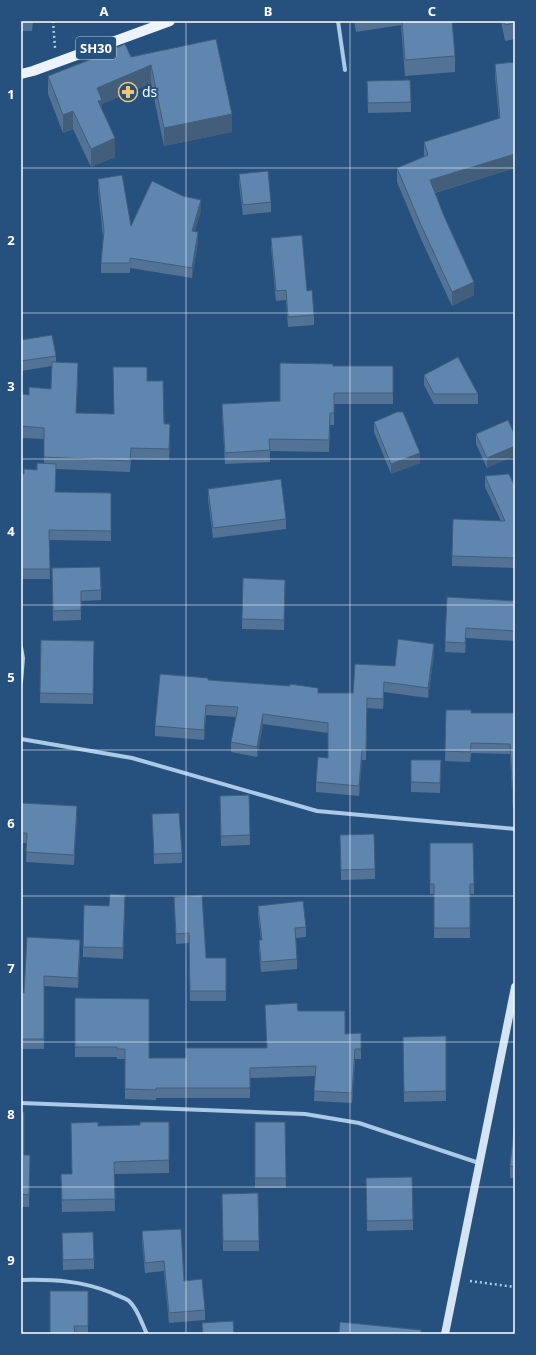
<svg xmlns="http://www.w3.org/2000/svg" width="536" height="1355" font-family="'Noto Sans',sans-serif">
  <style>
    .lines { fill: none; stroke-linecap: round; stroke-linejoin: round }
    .path { stroke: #acc9e5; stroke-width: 2.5; stroke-dasharray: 2 3; stroke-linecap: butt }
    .street { stroke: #acc9e5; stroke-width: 4 }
    .secondary { stroke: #d5e4f5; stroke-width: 8 }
    .primary { stroke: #ecf3fd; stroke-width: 10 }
    .wall { fill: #527396 }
    .shaded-wall { fill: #425e7a }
    .building { fill: #5f86ae; stroke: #425e7a }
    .grid { fill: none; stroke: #fff; stroke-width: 1; stroke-opacity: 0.55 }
    .labels { text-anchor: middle; stroke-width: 4; stroke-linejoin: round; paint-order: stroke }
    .shield { fill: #26517e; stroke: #becbd8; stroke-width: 1 }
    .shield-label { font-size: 13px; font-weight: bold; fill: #fff }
    .poi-label { font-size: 14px; fill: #fff; stroke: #26517e; text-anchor: start }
    .neatline { fill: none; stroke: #fff; stroke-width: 1.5 }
    .grid-label { font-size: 13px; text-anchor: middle; font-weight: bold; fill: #fff }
  </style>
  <rect width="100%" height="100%" fill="#26517e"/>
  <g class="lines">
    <!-- path -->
    <g class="path">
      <polyline points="53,21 55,48"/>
      <polyline points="470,1281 515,1287"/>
    </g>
    <!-- street -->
    <g class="street">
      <polyline points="338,21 345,70"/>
      <polyline points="21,647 23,658 21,682"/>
      <polyline points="21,739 132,758 317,811 515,829"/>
      <polyline points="21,1103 305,1114 359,1123 479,1163"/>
      <path d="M21 1280C53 1279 83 1281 112 1293 118 1296 125 1298 129 1301 138 1309 142 1324 147 1334"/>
    </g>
    <!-- secondary -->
    <polyline class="secondary" points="445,1334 515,987"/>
    <!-- primary -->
    <polyline class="primary" points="21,74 33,71 170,21"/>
  </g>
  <!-- wall -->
  <g class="wall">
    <polygon points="21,21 33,21 32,31 21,31"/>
    <polygon points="354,21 452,21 455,56 455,72 405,76 401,25 356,32"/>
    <polygon points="501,21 515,21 515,39 505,41"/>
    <polygon points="216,39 232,132 164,146 151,83 102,104 102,109 115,157 91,167 73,129 63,133 48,94 48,76 96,57 96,56 131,57"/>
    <polygon points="495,64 515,168 435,193 474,295 452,306 421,239 397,182 397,168 424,157 424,142 499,119 495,77"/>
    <polygon points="367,81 411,102 411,112 368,113"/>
    <polygon points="239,174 271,202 271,212 243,215 239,184"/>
    <polygon points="98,179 131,226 201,210 195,231 198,242 192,278 130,268 130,273 101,273 101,263 103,237 98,189"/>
    <polygon points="271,238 307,291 314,315 314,325 288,327 286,300 276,301 271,248"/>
    <polygon points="21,340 56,356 56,362 78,374 76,413 114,414 147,381 170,435 169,460 131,459 130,472 56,469 55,492 111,493 111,541 49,540 50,579 21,579 21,474 24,474 37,470 44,464 44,439 21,438 21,394 29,395 51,389 52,366 21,371"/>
    <polygon points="333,366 393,366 393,404 334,404 334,425 330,425 329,452 270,451 270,462 225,464 222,415 222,404 280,401"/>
    <polygon points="424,375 478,394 478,404 434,404 424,385"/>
    <polygon points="508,420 487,468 476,444 476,434"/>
    <polygon points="374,422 420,463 391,474 374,432"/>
    <polygon points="485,476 515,487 515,568 452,566 452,556 501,521 485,487"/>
    <polygon points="208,489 286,519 286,529 213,538 208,499"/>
    <polygon points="52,568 101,590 101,600 81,601 81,620 53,621"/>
    <polygon points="285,590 284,630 242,629 242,619"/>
    <polygon points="447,597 515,601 515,641 466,638 465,653 445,652"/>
    <polygon points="41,640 94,641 93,704 40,703"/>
    <polygon points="434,654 428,698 384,692 383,709 367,708 366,760 362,760 359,796 316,792 316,782 328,758 328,733 263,724 257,757 231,752 231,742 236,717 206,715 204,740 155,736 155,726 208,680 318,693 353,693 395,666"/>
    <polygon points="446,710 471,713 515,713 515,809 513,809 510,754 471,753 470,762 445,761"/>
    <polygon points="441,760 440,793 411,792 411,782"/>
    <polygon points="249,795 250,845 221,846 220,796"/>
    <polygon points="21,803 77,816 74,865 26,862 27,843 21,843"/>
    <polygon points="152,814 182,853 182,863 154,864"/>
    <polygon points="340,835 375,869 375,879 341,880"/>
    <polygon points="430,843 473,843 474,894 470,894 470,938 434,938 434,894 430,894"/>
    <polygon points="174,897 206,958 226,958 226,1001 190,1001 189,943 176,944"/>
    <polygon points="125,905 123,959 83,957 83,947 109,906"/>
    <polygon points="258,906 306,927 306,937 296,938 297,959 297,969 261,972 259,950 259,940 261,940 258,916"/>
    <polygon points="27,937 80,950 78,988 44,986 44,1049 21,1049 21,993 24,993"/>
    <polygon points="75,998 149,1058 186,1058 267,1048 265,1005 298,1011 345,1034 361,1033 361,1059 355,1059 352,1103 314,1101 315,1076 250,1078 250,1098 156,1098 156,1100 125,1099 125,1059 117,1059 117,1057 75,1057"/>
    <polygon points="403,1037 446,1091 446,1101 404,1102"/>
    <polygon points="21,1112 24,1155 30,1155 29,1207 21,1207"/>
    <polygon points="515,1121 515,1178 510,1178 510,1166"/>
    <polygon points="169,1122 169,1173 114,1174 115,1211 62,1212 61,1174 72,1174 98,1126 140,1125"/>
    <polygon points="255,1122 285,1122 286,1188 255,1188"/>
    <polygon points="366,1178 413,1220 413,1230 367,1231"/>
    <polygon points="258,1193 259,1251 223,1251 222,1194"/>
    <polygon points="142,1231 205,1310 205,1320 169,1323 164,1271 145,1273 142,1241"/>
    <polygon points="62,1233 94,1259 94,1269 63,1270"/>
    <polygon points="88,1291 88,1334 50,1334"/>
  </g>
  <!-- shaded-wall -->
  <g class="shaded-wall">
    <polygon points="151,65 151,83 102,104 102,118 98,119 97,88"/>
    <polygon points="73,111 73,129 63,133 63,115"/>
    <polygon points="232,114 232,132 164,146 164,128"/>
    <polygon points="115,138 115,157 91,167 91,149"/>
    <polygon points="515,154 515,168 430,194 430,180"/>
    <polygon points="201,200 201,210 192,241 192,231"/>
    <polygon points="198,232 198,242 192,278 192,268"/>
    <polygon points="474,282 474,295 452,306 452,292"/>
    <polygon points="515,446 515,456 487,468 487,458"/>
    <polygon points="420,453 420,463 391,474 391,464"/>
    <polygon points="466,628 466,638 465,653 465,643"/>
    <polygon points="434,644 434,654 428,698 428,688"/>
    <polygon points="384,682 384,692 383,709 383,699"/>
    <polygon points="206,705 206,715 204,740 204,730"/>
    <polygon points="263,714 263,724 257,757 257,747"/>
    <polygon points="362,750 362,760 359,796 359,786"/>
    <polygon points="77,806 77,816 74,865 74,855"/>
    <polygon points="125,895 125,905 123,959 123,948"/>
    <polygon points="80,940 80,950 78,988 78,978"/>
    <polygon points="355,1049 355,1059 352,1103 352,1093"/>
  </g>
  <!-- building -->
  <g class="building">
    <polygon points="402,21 452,21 455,56 405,60"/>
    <polygon points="504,21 515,21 515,23 505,25"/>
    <polygon points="216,39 232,114 164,128 151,65 97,88 102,100 98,101 115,138 91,149 73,111 63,115 48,76 97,57 96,56 125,44 131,57"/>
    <polygon points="515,62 515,154 430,180 444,216 474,282 452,292 421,225 397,168 428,155 424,142 500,118 495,64"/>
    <polygon points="410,80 411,102 368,103 367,81"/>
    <polygon points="268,171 271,202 243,205 239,174"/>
    <polygon points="122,175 131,226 152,181 183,196 201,200 192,231 198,232 192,268 130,258 130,263 101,263 104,231 98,179"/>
    <polygon points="302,235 307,291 312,290 314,315 288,317 286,290 276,291 271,238"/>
    <polygon points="52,335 56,356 21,361 21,340"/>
    <polygon points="458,357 478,394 434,394 424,375"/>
    <polygon points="52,362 78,363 76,413 114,414 113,367 147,367 147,381 163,381 164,424 170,424 169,449 131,448 130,461 44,457 44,428 21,426 21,394 29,395 29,387 51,389"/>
    <polygon points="280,363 333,364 333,366 393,366 393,393 334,393 334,413 330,413 329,440 269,439 270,450 225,453 222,404 280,401"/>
    <polygon points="397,412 403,412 420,453 391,464 374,422"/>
    <polygon points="508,420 515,435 515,446 487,458 476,434"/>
    <polygon points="37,463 56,464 55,492 111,493 111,531 49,530 50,569 21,569 21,474 24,474 24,469 37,470"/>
    <polygon points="509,474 515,487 515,558 452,556 453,519 505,521 485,476"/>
    <polygon points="281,479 286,519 213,528 208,489"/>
    <polygon points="100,567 101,590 81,591 81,610 53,611 52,568"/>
    <polygon points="243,578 285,580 284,620 242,619"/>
    <polygon points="447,597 515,601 515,631 466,628 465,643 445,642"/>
    <polygon points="398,639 434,644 428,688 384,682 383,699 367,698 366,750 362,750 359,786 316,782 318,757 328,758 328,723 263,714 257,747 231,742 238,707 206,705 204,730 155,726 160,674 208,678 208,680 290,686 290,684 318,688 318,693 353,693 355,664 395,666"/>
    <polygon points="41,640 94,641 93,694 40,693"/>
    <polygon points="446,710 471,710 471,713 515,713 515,799 513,799 510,744 471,743 470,752 445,751"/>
    <polygon points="411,760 441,760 440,783 411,782"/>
    <polygon points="249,795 250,835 221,836 220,796"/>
    <polygon points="21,803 77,806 74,855 26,852 27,833 21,833"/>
    <polygon points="179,813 182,853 154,854 152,814"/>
    <polygon points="374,834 375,869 341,870 340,835"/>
    <polygon points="430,843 473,843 474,884 470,884 470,928 434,928 434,884 430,884"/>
    <polygon points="110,894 125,895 123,948 83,947 84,905 109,906"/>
    <polygon points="202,895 206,958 226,958 226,991 190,991 189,933 176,934 174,897"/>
    <polygon points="303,901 306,927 295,928 297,959 261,962 259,940 262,940 258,906"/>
    <polygon points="27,937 80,940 78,978 44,976 44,1039 21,1039 21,993 24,993"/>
    <polygon points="75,998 149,999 149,1058 186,1058 186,1048 267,1048 265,1005 297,1003 298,1011 345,1011 345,1034 361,1033 361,1049 355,1049 352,1093 314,1091 316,1066 250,1068 250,1088 156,1088 156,1090 125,1089 125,1049 117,1049 117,1047 75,1047"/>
    <polygon points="446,1036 446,1091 404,1092 403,1037"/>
    <polygon points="21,1112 24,1112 24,1155 30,1155 29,1195 21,1194"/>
    <polygon points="515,1121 515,1167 510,1166"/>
    <polygon points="98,1122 98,1126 140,1125 140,1122 169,1122 169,1160 114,1162 115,1199 62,1200 61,1174 72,1174 71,1123"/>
    <polygon points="255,1122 285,1122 286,1178 255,1178"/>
    <polygon points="412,1177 413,1220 367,1221 366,1178"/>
    <polygon points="258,1193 259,1241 223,1241 222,1194"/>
    <polygon points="181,1229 184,1281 202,1279 205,1310 169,1313 164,1261 145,1263 142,1231"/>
    <polygon points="93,1232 94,1259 63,1260 62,1233"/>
    <polygon points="50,1291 88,1291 88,1326 74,1326 75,1334 50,1334"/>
    <polygon points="233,1321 234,1334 203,1334 202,1323"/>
    <polygon points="340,1322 421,1330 421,1334 339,1334"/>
  </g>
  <!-- grid -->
  <path class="grid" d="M186 21V1334M350 21V1334M21 168H515M21 313H515M21 459H515M21 605H515M21 750H515M21 896H515M21 1042H515M21 1187H515"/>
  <!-- icons -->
  <defs>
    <symbol id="pharmacy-ring" viewBox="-11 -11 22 22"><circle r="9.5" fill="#26517e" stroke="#eec471" stroke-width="1.5"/><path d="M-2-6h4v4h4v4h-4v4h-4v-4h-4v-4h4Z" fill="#eec471"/></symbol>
  </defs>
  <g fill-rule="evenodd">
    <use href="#pharmacy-ring" x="117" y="81" width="22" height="22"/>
  </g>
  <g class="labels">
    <!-- shield labels -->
    <rect class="shield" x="76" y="37" width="40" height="22" rx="3"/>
    <g class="shield-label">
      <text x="96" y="53">SH30</text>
    </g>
    <!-- poi labels -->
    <g class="poi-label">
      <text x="142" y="97">ds</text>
    </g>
  </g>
  <!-- border -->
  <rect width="536" height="1355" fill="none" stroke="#26517e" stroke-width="44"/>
  <rect x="22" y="22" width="492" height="1311" class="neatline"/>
  <g class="grid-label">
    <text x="104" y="16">A</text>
    <text x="268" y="16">B</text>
    <text x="432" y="16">C</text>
    <text x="11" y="99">1</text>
    <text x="11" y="245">2</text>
    <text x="11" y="391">3</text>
    <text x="11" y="536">4</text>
    <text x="11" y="682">5</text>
    <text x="11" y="828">6</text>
    <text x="11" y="973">7</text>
    <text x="11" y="1119">8</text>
    <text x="11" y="1265">9</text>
  </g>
</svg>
